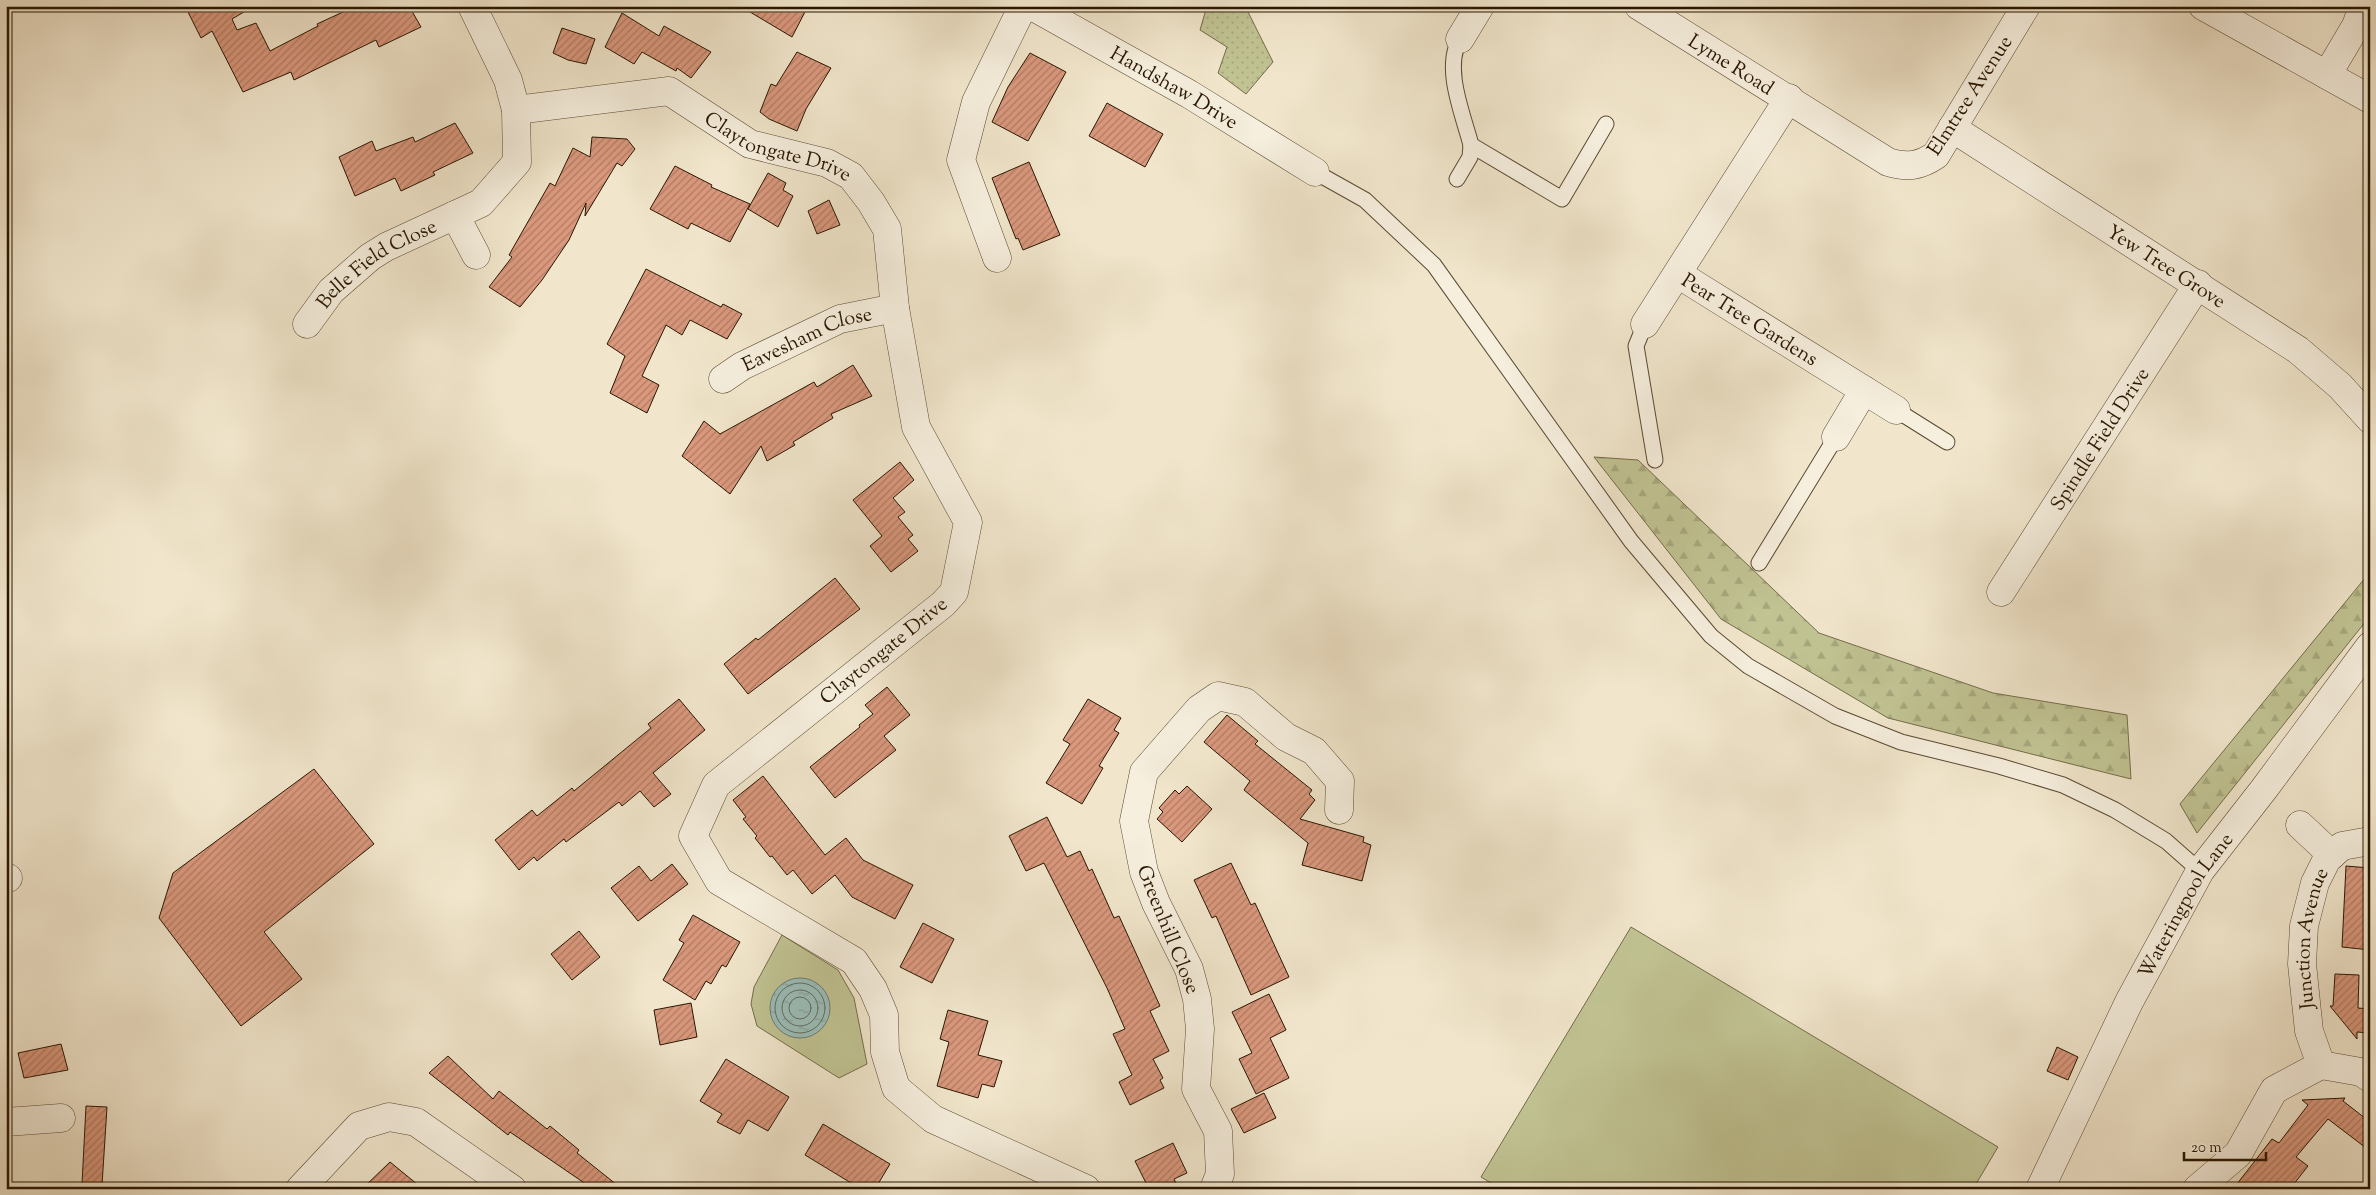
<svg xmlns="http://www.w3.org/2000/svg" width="2376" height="1195" font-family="'Sorts Mill Goudy',serif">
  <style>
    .grass { fill: #c1c393; stroke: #746c4a }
    .forest { fill: url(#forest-firs); stroke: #746c4a }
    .park { fill: url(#park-dots); stroke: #746c4a }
    .water { fill: url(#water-ripples); stroke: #6d7b70 }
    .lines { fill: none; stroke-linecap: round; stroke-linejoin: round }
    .shore { stroke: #626a5e; stroke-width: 1 }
    .building { fill: url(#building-hatch); stroke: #281600 }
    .lane-casing { stroke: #5a4a33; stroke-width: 17 }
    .street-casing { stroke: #5a4a33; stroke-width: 29 }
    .lane { stroke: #f6efde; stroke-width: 15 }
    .street { stroke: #f6efde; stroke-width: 28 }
    .labels { text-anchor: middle; stroke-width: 4; stroke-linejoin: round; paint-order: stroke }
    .street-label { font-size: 20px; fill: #281600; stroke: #f6efde }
  </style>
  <defs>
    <pattern id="forest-firs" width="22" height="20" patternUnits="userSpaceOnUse" patternTransform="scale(1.25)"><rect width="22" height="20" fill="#c1c393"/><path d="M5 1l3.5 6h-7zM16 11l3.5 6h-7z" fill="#a6a77d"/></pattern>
    <pattern id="park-dots" width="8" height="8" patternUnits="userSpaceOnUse" patternTransform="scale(1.25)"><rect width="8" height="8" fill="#c1c393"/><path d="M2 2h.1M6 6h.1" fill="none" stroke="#a6a77d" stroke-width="1.8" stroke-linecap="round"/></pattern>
    <pattern id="water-ripples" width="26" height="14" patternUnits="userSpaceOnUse" patternTransform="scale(1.25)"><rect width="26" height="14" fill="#9bbfbb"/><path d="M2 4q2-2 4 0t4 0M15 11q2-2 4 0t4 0" fill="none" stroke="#86a39f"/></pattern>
    <pattern id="building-hatch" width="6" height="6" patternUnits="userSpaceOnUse" patternTransform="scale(1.25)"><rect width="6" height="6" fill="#da987d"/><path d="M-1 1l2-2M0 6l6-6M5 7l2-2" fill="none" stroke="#b17b64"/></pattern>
  </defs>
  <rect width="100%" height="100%" fill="#f1e6cc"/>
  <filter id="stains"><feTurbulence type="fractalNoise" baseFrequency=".004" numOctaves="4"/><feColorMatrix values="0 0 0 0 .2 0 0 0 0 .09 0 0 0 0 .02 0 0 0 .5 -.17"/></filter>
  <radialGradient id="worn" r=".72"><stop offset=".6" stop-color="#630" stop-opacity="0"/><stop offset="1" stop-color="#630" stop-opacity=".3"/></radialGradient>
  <!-- grass -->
  <g class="grass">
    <polygon points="1631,927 1998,1147 1973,1189 1501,1189 1481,1177"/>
    <polygon points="782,935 838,970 854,998 867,1064 839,1078 757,1026 751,1004 754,987"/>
  </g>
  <!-- forest -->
  <g class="forest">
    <polygon points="1594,457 1638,460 1819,633 1993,693 2127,715 2131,779 1888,718 1721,619"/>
    <polygon points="2370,572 2370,616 2197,833 2180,804"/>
  </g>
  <!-- park -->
  <polygon class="park" points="1207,6 1245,6 1273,62 1246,94 1218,73 1227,47 1200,30"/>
  <!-- water -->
  <circle class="water" cx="800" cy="1008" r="30"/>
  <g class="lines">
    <!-- shore -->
    <g class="shore">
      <circle cx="800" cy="1008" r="25"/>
      <circle cx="800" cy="1008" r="18"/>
      <circle cx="800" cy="1008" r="11"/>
    </g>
  </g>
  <!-- building -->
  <g class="building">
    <polygon points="185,6 254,6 232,19 237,30 256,23 270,51 318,26 317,24 356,6 409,6 421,27 379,47 376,40 294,80 291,72 243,92 212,31 201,38"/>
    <polygon points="740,6 808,6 792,37"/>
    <polygon points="622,13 659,36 664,26 711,52 691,78 677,68 676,71 642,52 634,64 605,47"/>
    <polygon points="562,28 595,39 586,64 568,60 553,53"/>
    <polygon points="797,52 831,68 806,109 797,131 769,119 760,112 771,84 776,86"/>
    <polygon points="1030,53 1066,72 1028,141 992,122 1008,87"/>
    <polygon points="1107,103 1163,134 1145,167 1089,136"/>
    <polygon points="455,123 473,153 433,172 435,175 401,191 395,178 355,196 339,157 372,141 376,151 413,137 415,142"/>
    <polygon points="592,137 627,139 635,149 622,166 617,163 585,216 586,203 569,240 542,280 520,307 489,287 512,257 509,255 550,183 555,186 573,148 590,157"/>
    <polygon points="1029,162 1060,235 1023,250 1018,238 1016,239 992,178"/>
    <polygon points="675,166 712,185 711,187 750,204 730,242 691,223 688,229 650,209"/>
    <polygon points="768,173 786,183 783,190 793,196 778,227 748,209"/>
    <polygon points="829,200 840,225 817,234 808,211"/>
    <polygon points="646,269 721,307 723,304 742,314 727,339 690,320 682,335 666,325 642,376 659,385 647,413 610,393 625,356 607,344"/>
    <polygon points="853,365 872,396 831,414 833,418 793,442 795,445 767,461 761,446 730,494 682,456 704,421 720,434 814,382 817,387"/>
    <polygon points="900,462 914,480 893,498 905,512 898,517 913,535 908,539 918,551 891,572 870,546 882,536 853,500"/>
    <polygon points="835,578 860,609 748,694 724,664 756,638 758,640"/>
    <polygon points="887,687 910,715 884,736 896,750 835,798 810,767 860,727 859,725 873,714 865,705"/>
    <polygon points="679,699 705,730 653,773 671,794 654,807 640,791 622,806 619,802 566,842 564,839 537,861 534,857 519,870 495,840 532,810 537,816 572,788 574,791 651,728 648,724"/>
    <polygon points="1088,699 1121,718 1114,730 1119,733 1099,766 1103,768 1082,804 1046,783 1070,744 1063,740"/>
    <polygon points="1227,715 1258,741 1255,744 1312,790 1309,794 1315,800 1300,819 1364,837 1363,842 1371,845 1362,881 1302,865 1308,843 1244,790 1250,781 1204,742"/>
    <polygon points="314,769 374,844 264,932 302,979 241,1026 159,918 173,873"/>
    <polygon points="763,776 825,855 846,838 863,860 913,885 895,919 852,897 835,875 812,894 793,870 787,875 772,856 770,857 755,838 757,836 743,819 746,817 733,800"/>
    <polygon points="1187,786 1212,809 1182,842 1157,819 1163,812 1159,808 1175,790 1179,794"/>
    <polygon points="1047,817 1067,857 1080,851 1089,871 1092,869 1114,918 1119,916 1160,1006 1150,1011 1169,1051 1153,1059 1163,1078 1160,1080 1164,1088 1130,1105 1119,1082 1132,1075 1113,1034 1125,1029 1107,988 1044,863 1026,871 1009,836"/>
    <polygon points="1231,863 1251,905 1255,903 1289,977 1251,995 1216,916 1212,918 1194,880"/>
    <polygon points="672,864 688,884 638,921 611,888 639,866 651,881"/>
    <polygon points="2346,866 2370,868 2370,950 2342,947"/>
    <polygon points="693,915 740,942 726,967 722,965 711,984 706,981 695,1000 663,980 684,943 679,940"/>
    <polygon points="923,923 954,939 932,983 900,967"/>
    <polygon points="579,931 600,957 572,980 551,954"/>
    <polygon points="2335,974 2359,975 2358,1008 2370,1009 2370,1033 2357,1032 2357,1039 2330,1006 2333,1006"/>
    <polygon points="1269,994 1286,1030 1270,1038 1289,1078 1256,1094 1239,1059 1252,1053 1232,1012"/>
    <polygon points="691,1003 697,1037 660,1045 654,1010"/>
    <polygon points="948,1010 988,1021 978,1055 1002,1061 994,1087 982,1084 978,1098 937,1086 949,1042 940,1039"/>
    <polygon points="61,1044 68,1070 24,1078 18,1053"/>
    <polygon points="2057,1047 2078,1057 2068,1080 2047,1071"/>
    <polygon points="448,1056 493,1099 499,1091 547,1129 550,1126 579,1150 577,1153 622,1189 593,1189 510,1132 508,1135 429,1073"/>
    <polygon points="726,1059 789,1097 768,1131 748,1120 740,1134 717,1122 722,1114 700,1101"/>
    <polygon points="1264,1093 1276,1118 1244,1133 1231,1109"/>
    <polygon points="2345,1098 2343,1101 2370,1122 2370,1151 2328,1119 2296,1157 2308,1166 2290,1189 2233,1189 2272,1139 2279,1143 2308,1105 2302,1100"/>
    <polygon points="86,1106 107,1107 102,1185 82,1184"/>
    <polygon points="823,1124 890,1164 875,1189 861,1189 805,1155"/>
    <polygon points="1173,1143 1187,1173 1174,1179 1179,1189 1149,1189 1135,1161"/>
    <polygon points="390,1162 423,1189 362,1189"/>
  </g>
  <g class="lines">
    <defs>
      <g id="lane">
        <polyline points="1471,145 1562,199 1606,124"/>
        <polyline points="1315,172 1365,200 1434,265 1631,541 1711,636 1748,666 1835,716 1901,742 1999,766 2063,785 2115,810 2166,841 2200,871"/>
        <path d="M1457 179 1470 157 1471 145C1463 114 1443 68 1460 39"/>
        <polyline points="1645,324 1636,346 1655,460"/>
        <polyline points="1896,410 1947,442"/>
        <polyline points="1759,563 1836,437"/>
      </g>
      <g id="street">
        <path id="s1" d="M1032 6 1189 94 1315 172"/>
        <path id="s2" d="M1639 6 1888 162C1907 168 1920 166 1936 155L2026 6"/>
        <polyline points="2203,6 2370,99"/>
        <polyline points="1460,39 1480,6"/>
        <polyline points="2327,75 2356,26 2363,6"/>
        <path id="s3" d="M516 110 669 91 750 144 827 163 851 176 871 202 887 229 895 308 916 427 968 522 954 592 943 604 716 785 693 836 719 881 854 961 873 989 884 1015 885 1052 896 1088 933 1119 1086 1189"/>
        <path id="s4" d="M1952 128 2298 350 2340 386 2370 419"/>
        <polyline points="455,215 476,255"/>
        <polyline points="997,258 961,160 976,102 1023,6"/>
        <path id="s5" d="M1678 274 1896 410"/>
        <path id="s6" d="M307 324 331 291 370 257 386 247 481 203 517 162 516 110 508 80 472 6"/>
        <polyline points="1645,324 1789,98"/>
        <path id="s7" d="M723 379 742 366 840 319 895 308"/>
        <polyline points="1836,437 1864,390"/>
        <path id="s8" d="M2001 592 2198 284"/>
        <polyline points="2300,825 2332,855"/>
        <polyline points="6,878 8,878"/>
        <path id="s9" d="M2321 1065 2309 1031 2302 964 2304 926 2315 883 2327 859 2342 846 2370 841"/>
        <polyline points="6,1122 61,1118"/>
        <polyline points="300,1189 359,1126 389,1117 416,1122 512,1189"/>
        <polyline points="1214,1189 1220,1174 1218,1131 1196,1089 1200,1029 1197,999 1189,969 1156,903 1144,872 1134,821 1144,772 1199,709 1218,696 1245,702 1286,737 1314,751 1340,781 1339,810"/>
        <path id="s10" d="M2040 1189 2129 1002 2200 871 2264 789 2370 646"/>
        <polyline points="2197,1189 2238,1154 2274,1090 2321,1065 2361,1072 2370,1078"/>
      </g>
    </defs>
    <!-- lane casing -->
    <use href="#lane" class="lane-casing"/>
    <!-- street casing -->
    <use href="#street" class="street-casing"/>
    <!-- lane -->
    <use href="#lane" class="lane"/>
    <!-- street -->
    <use href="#street" class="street"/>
  </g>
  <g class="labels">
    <!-- street labels -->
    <g class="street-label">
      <text dy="7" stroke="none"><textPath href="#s2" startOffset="109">Lyme Road</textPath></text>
      <text dy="7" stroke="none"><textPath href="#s1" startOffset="164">Handshaw Drive</textPath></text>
      <text transform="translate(1969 95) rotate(-57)" y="7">Elmtree Avenue</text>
      <text dy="7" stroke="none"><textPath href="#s3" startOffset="278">Claytongate Drive</textPath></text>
      <text dy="7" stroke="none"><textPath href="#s4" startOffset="255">Yew Tree Grove</textPath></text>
      <text dy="7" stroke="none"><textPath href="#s6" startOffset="94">Belle Field Close</textPath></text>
      <text dy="7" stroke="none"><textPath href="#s5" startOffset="85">Pear Tree Gardens</textPath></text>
      <text dy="7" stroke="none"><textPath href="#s7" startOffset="94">Eavesham Close</textPath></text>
      <text dy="7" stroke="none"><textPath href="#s8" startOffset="182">Spindle Field Drive</textPath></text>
      <text transform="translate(883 650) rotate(-39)" y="7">Claytongate Drive</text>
      <text dy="7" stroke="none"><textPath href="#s10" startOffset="319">Wateringpool Lane</textPath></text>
      <text transform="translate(1169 929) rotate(68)" y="7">Greenhill Close</text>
      <text dy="7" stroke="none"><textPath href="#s9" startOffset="130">Junction Avenue</textPath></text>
    </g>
  </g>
  <!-- margin -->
  <rect width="2376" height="1195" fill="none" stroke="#f1e6cc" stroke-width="25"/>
  <rect x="8" y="8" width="2361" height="1180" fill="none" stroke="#281600" stroke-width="2.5"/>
  <rect x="12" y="12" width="2351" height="1170" fill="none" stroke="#281600"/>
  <!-- scale -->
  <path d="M2184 1152v8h82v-8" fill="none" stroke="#281600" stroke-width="2.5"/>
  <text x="2191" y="1152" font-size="15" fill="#281600" stroke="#f6efde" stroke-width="4" paint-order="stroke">20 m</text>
  <rect width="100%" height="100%" filter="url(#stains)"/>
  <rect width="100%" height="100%" fill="url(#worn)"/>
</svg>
